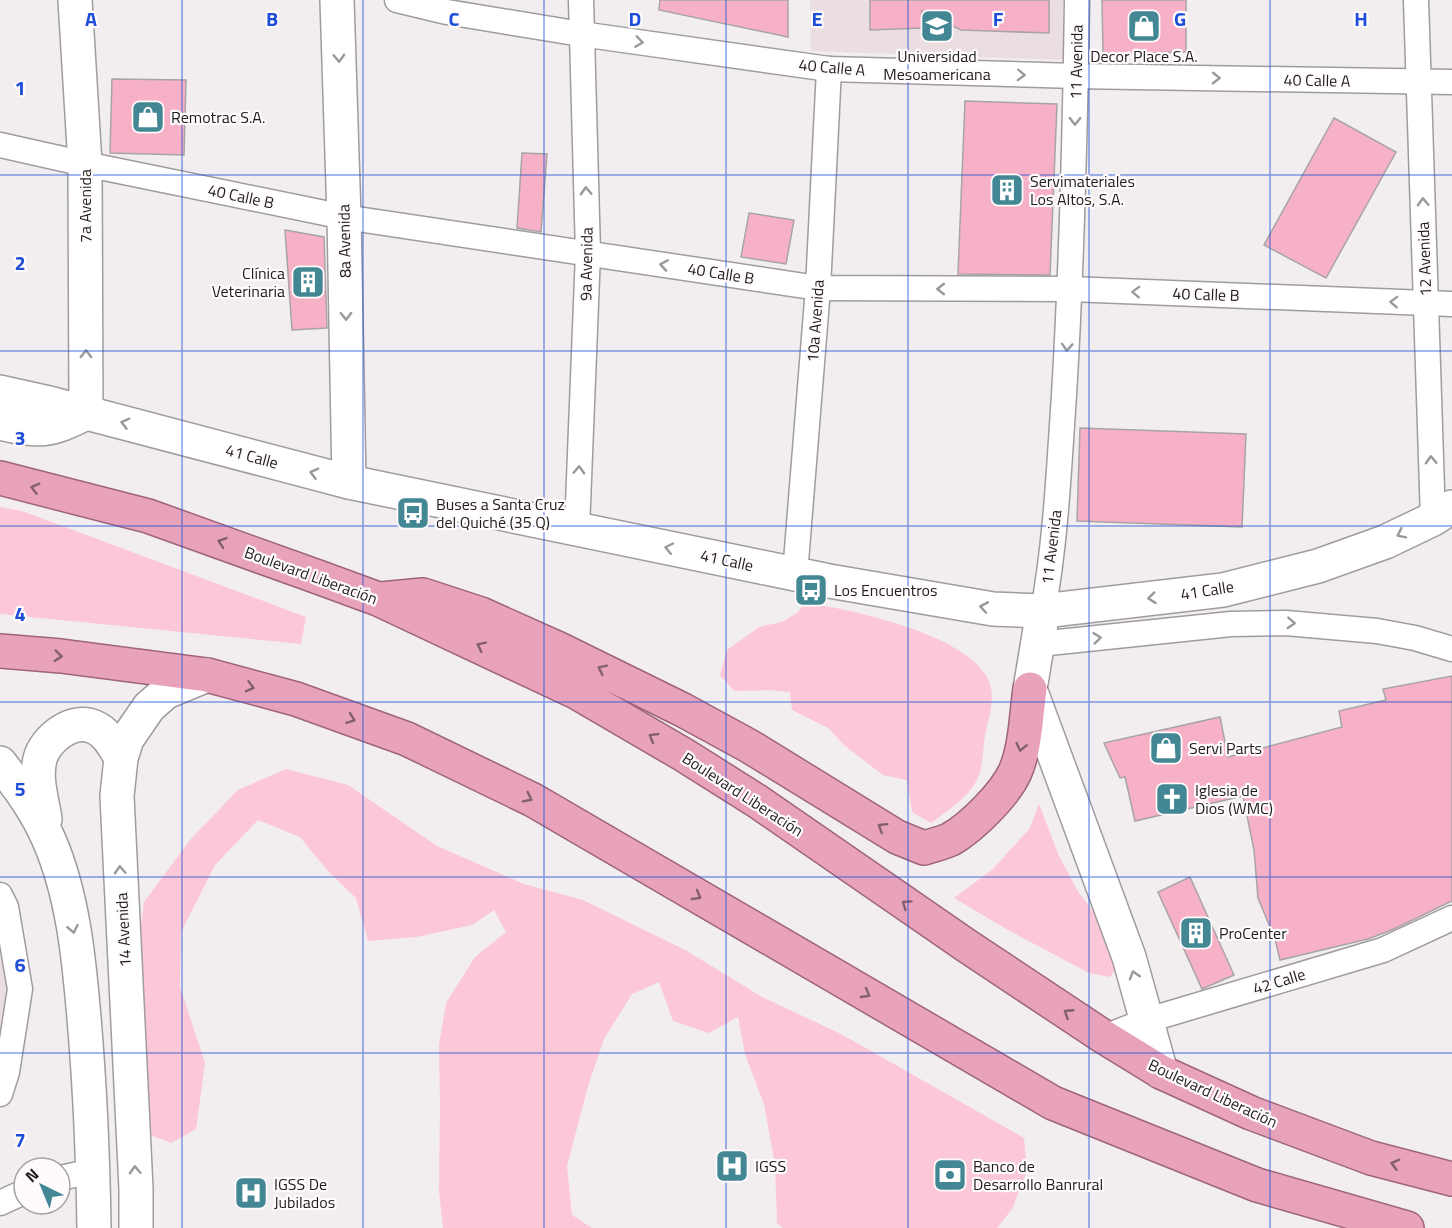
<svg xmlns="http://www.w3.org/2000/svg" width="1452" height="1228" font-family="'Titillium Web',sans-serif">
  <style>
    .built { fill: #ebdee1 }
    .green { fill: #fcc7d7 }
    .building { fill: #f7b1c6; stroke: #a8a4a5; stroke-width: 1.5 }
    .lines { fill: none; stroke-linecap: round; stroke-linejoin: round }
    .minor-casing { stroke: #a09c9d; stroke-width: 27 }
    .secondary-casing { stroke: #a09c9d; stroke-width: 36 }
    .trunk-casing { stroke: #9e6578; stroke-width: 36 }
    .minor { stroke: #fff; stroke-width: 24 }
    .secondary { stroke: #fff; stroke-width: 33 }
    .trunk { stroke: #e8a3ba; stroke-width: 33 }
    .oneway { stroke: #9a9999 }
    .oneway2 { stroke: #84606c }
    .grid { fill: none; stroke: #1d4ed8; stroke-width: 1.5; stroke-opacity: 0.55 }
    .labels { text-anchor: middle; stroke-width: 4.5; stroke-linejoin: round; paint-order: stroke }
    .poi-label { font-size: 16px; fill: #1f1d1d; stroke: #fffbfc; text-anchor: start }
    .street-label { font-size: 16px; fill: #1f1d1d; stroke: #fffbfc }
    .grid-label { font-size: 20px; text-anchor: middle; font-weight: bold; fill: #1d4ed8; stroke: #fffbfc; stroke-width: 4.5; stroke-linejoin: round; paint-order: stroke }
  </style>
  <rect width="100%" height="100%" fill="#f2edee"/>
  <!-- built -->
  <g class="built">
    <polygon points="810,0 1063,0 1063,60 811,51"/>
    <polygon points="0,919 12,1002 0,1066"/>
  </g>
  <!-- green -->
  <g class="green">
    <polygon points="0,507 22,511 306,617 301,644 0,614"/>
    <path d="M805 603C852 609 963 634 987 677 997 694 989 717 985 735 983 748 983 763 979 775 972 795 947 811 931 823L912 812 907 780 883 775 844 745 828 728 792 710 790 692 769 690 734 691 720 675 727 650 759 627 782 622 797 613Z"/>
    <polygon points="286,769 348,785 437,846 524,884 583,900 687,951 762,997 841,1034 1024,1138 1027,1171 1012,1209 997,1228 783,1228 777,1223 775,1165 764,1104 745,1054 738,1017 709,1033 673,1021 659,982 632,994 604,1039 588,1086 567,1166 572,1215 592,1228 443,1228 439,1191 440,1103 439,1045 446,1003 475,957 506,932 494,910 472,925 416,937 368,941 356,898 328,871 300,837 258,820 215,865 181,932 180,987 205,1063 196,1129 171,1143 145,1133 135,980 144,902 190,840 238,790"/>
    <polygon points="1039,804 1059,856 1077,890 1098,918 1120,963 1110,977 1089,973 1008,930 954,898 993,869 1030,828"/>
  </g>
  <!-- building -->
  <g class="building">
    <polygon points="660,0 788,0 788,37 659,10"/>
    <polygon points="870,0 1049,0 1049,33 961,30 922,11 923,28 870,30"/>
    <polygon points="1102,0 1186,0 1186,52 1103,54"/>
    <polygon points="112,79 186,80 184,155 110,153"/>
    <polygon points="965,101 1057,104 1050,275 958,274"/>
    <polygon points="1334,118 1396,152 1326,278 1264,245"/>
    <polygon points="522,153 547,154 541,232 517,228"/>
    <polygon points="749,213 794,220 786,264 741,257"/>
    <polygon points="285,230 324,237 327,328 292,330"/>
    <polygon points="1080,428 1246,434 1242,527 1077,521"/>
    <polygon points="1452,676 1452,901 1394,929 1368,939 1280,960 1275,939 1258,898 1254,850 1243,796 1135,821 1125,777 1120,778 1104,743 1220,717 1228,757 1342,727 1339,711 1386,700 1383,689"/>
    <polygon points="1190,877 1234,975 1202,989 1158,892"/>
  </g>
  <g class="lines">
    <defs>
      <g id="minor">
        <polyline points="397,0 447,12 581,34 829,69 1076,76 1452,82"/>
        <polyline points="1416,0 1433,519"/>
        <polyline points="0,145 85,164 344,217 818,288 1070,289 1452,304"/>
        <polyline points="577,529 588,253 581,0"/>
        <polyline points="795,574 818,288 829,69"/>
        <path d="M1043 611C1056 540 1059 467 1064 395 1072 263 1075 132 1077 0"/>
        <polyline points="1039,644 1231,624 1286,623 1377,631 1415,638 1452,649"/>
        <polyline points="0,895 6,907 20,989 7,1072 0,1094"/>
        <polyline points="1104,1037 1148,1020 1383,950 1452,918"/>
        <polyline points="60,1178 93,1171"/>
        <polyline points="0,1203 24,1192"/>
      </g>
      <g id="secondary">
        <polyline points="337,0 344,217 349,482"/>
        <polyline points="0,392 45,402 349,482 829,581 993,609 1043,611 1223,590 1318,566 1385,542 1433,519 1452,507"/>
        <path d="M0 423C40 432 49 432 86 413L85 164 75 0"/>
        <polyline points="1043,611 1030,689 1129,957 1161,1072"/>
        <path d="M0 763C20 789 36 810 49 840 73 895 79 959 84 1018 90 1088 93 1158 94 1228"/>
        <path d="M45 819C42 799 35 779 40 759 45 739 73 717 94 727 107 732 114 746 121 758"/>
        <polyline points="136,1228 136,1189 117,796 121,758 127,739 149,707 166,692 207,675"/>
      </g>
      <g id="trunk">
        <polyline points="0,478 148,516 318,577 378,599 576,692 684,755 757,801 967,946 1104,1037 1161,1072 1251,1113 1371,1158 1452,1179"/>
        <path d="M381 599 423 595 481 614 559 649 683 710 749 746 897 837 924 848C933 845 943 843 951 839 972 827 1005 794 1015 772 1026 747 1026 716 1030 689"/>
        <polyline points="0,651 61,656 207,675 296,699 407,739 533,800 1053,1103 1257,1185 1407,1228"/>
      </g>
    </defs>
    <!-- minor casing -->
    <use href="#minor" class="minor-casing"/>
    <!-- secondary casing -->
    <use href="#secondary" class="secondary-casing"/>
    <!-- trunk casing -->
    <use href="#trunk" class="trunk-casing"/>
    <!-- minor -->
    <use href="#minor" class="minor"/>
    <!-- secondary -->
    <use href="#secondary" class="secondary"/>
    <!-- trunk -->
    <use href="#trunk" class="trunk"/>
  </g>
  <!-- one-way arrows -->
  <defs><path id="oneway-chevron" d="M-2-3.5L2.5 0L-2 3.5" fill="none" stroke-width="1.6" stroke-linecap="round" stroke-linejoin="round" transform="scale(1.5)"/></defs>
  <g class="oneway">
    <use href="#oneway-chevron" transform="translate(639 42) rotate(8)"/>
    <use href="#oneway-chevron" transform="translate(339 58) rotate(88)"/>
    <use href="#oneway-chevron" transform="translate(1021 75) rotate(2)"/>
    <use href="#oneway-chevron" transform="translate(1216 78) rotate(1)"/>
    <use href="#oneway-chevron" transform="translate(1075 121) rotate(91)"/>
    <use href="#oneway-chevron" transform="translate(586 191) rotate(-92)"/>
    <use href="#oneway-chevron" transform="translate(1423 202) rotate(-92)"/>
    <use href="#oneway-chevron" transform="translate(664 265) rotate(-171)"/>
    <use href="#oneway-chevron" transform="translate(941 289) rotate(-180)"/>
    <use href="#oneway-chevron" transform="translate(1136 292) rotate(-178)"/>
    <use href="#oneway-chevron" transform="translate(1394 302) rotate(-178)"/>
    <use href="#oneway-chevron" transform="translate(346 316) rotate(89)"/>
    <use href="#oneway-chevron" transform="translate(1067 347) rotate(94)"/>
    <use href="#oneway-chevron" transform="translate(86 354) rotate(-90)"/>
    <use href="#oneway-chevron" transform="translate(125 423) rotate(-165)"/>
    <use href="#oneway-chevron" transform="translate(1431 460) rotate(-92)"/>
    <use href="#oneway-chevron" transform="translate(579 470) rotate(-88)"/>
    <use href="#oneway-chevron" transform="translate(314 473) rotate(-165)"/>
    <use href="#oneway-chevron" transform="translate(1401 534) rotate(154)"/>
    <use href="#oneway-chevron" transform="translate(669 548) rotate(-168)"/>
    <use href="#oneway-chevron" transform="translate(1152 598) rotate(173)"/>
    <use href="#oneway-chevron" transform="translate(984 607) rotate(-170)"/>
    <use href="#oneway-chevron" transform="translate(1291 623) rotate(3)"/>
    <use href="#oneway-chevron" transform="translate(1097 638) rotate(-6)"/>
    <use href="#oneway-chevron" transform="translate(120 870) rotate(-93)"/>
    <use href="#oneway-chevron" transform="translate(73 929) rotate(79)"/>
    <use href="#oneway-chevron" transform="translate(1134 975) rotate(-107)"/>
    <use href="#oneway-chevron" transform="translate(135 1170) rotate(-93)"/>
  </g>
  <g class="oneway2">
    <use href="#oneway-chevron" transform="translate(35 488) rotate(-165)"/>
    <use href="#oneway-chevron" transform="translate(222 542) rotate(-161)"/>
    <use href="#oneway-chevron" transform="translate(481 646) rotate(-154)"/>
    <use href="#oneway-chevron" transform="translate(58 656) rotate(6)"/>
    <use href="#oneway-chevron" transform="translate(602 669) rotate(-154)"/>
    <use href="#oneway-chevron" transform="translate(250 687) rotate(15)"/>
    <use href="#oneway-chevron" transform="translate(351 719) rotate(20)"/>
    <use href="#oneway-chevron" transform="translate(653 737) rotate(-150)"/>
    <use href="#oneway-chevron" transform="translate(1021 747) rotate(102)"/>
    <use href="#oneway-chevron" transform="translate(528 798) rotate(27)"/>
    <use href="#oneway-chevron" transform="translate(882 827) rotate(-148)"/>
    <use href="#oneway-chevron" transform="translate(697 896) rotate(30)"/>
    <use href="#oneway-chevron" transform="translate(906 904) rotate(-145)"/>
    <use href="#oneway-chevron" transform="translate(866 994) rotate(30)"/>
    <use href="#oneway-chevron" transform="translate(1068 1013) rotate(-147)"/>
    <use href="#oneway-chevron" transform="translate(1395 1164) rotate(-165)"/>
  </g>
  <!-- grid -->
  <path class="grid" d="M182 0V1228M363 0V1228M544 0V1228M726 0V1228M908 0V1228M1089 0V1228M1270 0V1228M0 175H1452M0 351H1452M0 526H1452M0 702H1452M0 877H1452M0 1053H1452"/>
  <!-- icons -->
  <defs>
    <symbol id="university-square" viewBox="-11 -11 22 22"><rect x="-9" y="-9" width="18" height="18" rx="4" fill="#438795" stroke="#fffbfc"/><path d="M0-5L7-2L0 1L-7-2ZM-4 1L0 2.5L4 1V4Q0 6-4 4Z" fill="#fff"/></symbol>
    <symbol id="shop-square" viewBox="-11 -11 22 22"><rect x="-9" y="-9" width="18" height="18" rx="4" fill="#438795" stroke="#fffbfc"/><path d="M-5-2.5h2.3a2.7 3.5 0 0 1 5.4 0H5L5.5 6h-11ZM-1.5-2.5h3a1.5 2.3 0 0 0-3 0Z" fill="#fff"/></symbol>
    <symbol id="building-square" viewBox="-11 -11 22 22"><rect x="-9" y="-9" width="18" height="18" rx="4" fill="#438795" stroke="#fffbfc"/><path d="M-4-6H4V6H1V3H-1V6H-4ZM-2.5-4.3h1.7v1.8h-1.7ZM.8-4.3h1.7v1.8H.8ZM-2.5-1h1.7V.8h-1.7ZM.8-1h1.7V.8H.8Z" fill="#fff"/></symbol>
    <symbol id="bus-square" viewBox="-11 -11 22 22"><rect x="-9" y="-9" width="18" height="18" rx="4" fill="#438795" stroke="#fffbfc"/><path d="M-5-6H5V4H4V6H2V4H-2V6H-4V4H-5ZM-3.5-4V0h7V-4ZM-3.5 1.2v1.5H-2V1.2ZM2 1.2v1.5H3.5V1.2Z" fill="#fff"/></symbol>
    <symbol id="church-square" viewBox="-11 -11 22 22"><rect x="-9" y="-9" width="18" height="18" rx="4" fill="#438795" stroke="#fffbfc"/><path d="M-1.2-6h2.4v3.5h3.3v2.4h-3.3V6h-2.4V-.1h-3.3v-2.4h3.3Z" fill="#fff"/></symbol>
    <symbol id="hospital-square" viewBox="-11 -11 22 22"><rect x="-9" y="-9" width="18" height="18" rx="4" fill="#438795" stroke="#fffbfc"/><path d="M-5-5h3v3.5h4V-5h3V5h-3V1.5h-4V5h-3Z" fill="#fff"/></symbol>
    <symbol id="bank-square" viewBox="-11 -11 22 22"><rect x="-9" y="-9" width="18" height="18" rx="4" fill="#438795" stroke="#fffbfc"/><path d="M-6-4H6V4H-6ZM0-2.3a2.3 2.3 0 1 0 0 4.6a2.3 2.3 0 1 0 0-4.6Z" fill="#fff"/></symbol>
  </defs>
  <g fill-rule="evenodd">
    <use href="#university-square" x="918" y="7" width="38" height="38"/>
    <use href="#shop-square" x="1125" y="7" width="38" height="38"/>
    <use href="#shop-square" x="129" y="98" width="38" height="38"/>
    <use href="#building-square" x="988" y="171" width="38" height="38"/>
    <use href="#building-square" x="289" y="263" width="38" height="38"/>
    <use href="#bus-square" x="394" y="494" width="38" height="38"/>
    <use href="#bus-square" x="792" y="571" width="38" height="38"/>
    <use href="#shop-square" x="1147" y="729" width="38" height="38"/>
    <use href="#church-square" x="1153" y="780" width="38" height="38"/>
    <use href="#building-square" x="1177" y="914" width="38" height="38"/>
    <use href="#hospital-square" x="713" y="1147" width="38" height="38"/>
    <use href="#bank-square" x="931" y="1156" width="38" height="38"/>
    <use href="#hospital-square" x="232" y="1174" width="38" height="38"/>
  </g>
  <g class="labels">
    <!-- poi labels -->
    <g class="poi-label">
      <text x="937" y="62" text-anchor="middle">Universidad<tspan x="937" dy="18">Mesoamericana</tspan></text>
      <text x="1144" y="62" text-anchor="middle">Decor Place S.A.</text>
      <text x="171" y="123">Remotrac S.A.</text>
      <text x="1030" y="187">Servimateriales<tspan x="1030" dy="18">Los Altos, S.A.</tspan></text>
      <text x="285" y="279" text-anchor="end">Clínica<tspan x="285" dy="18">Veterinaria</tspan></text>
      <text x="436" y="510">Buses a Santa Cruz<tspan x="436" dy="18">del Quiché (35 Q)</tspan></text>
      <text x="834" y="596">Los Encuentros</text>
      <text x="1189" y="754">Servi Parts</text>
      <text x="1195" y="796">Iglesia de<tspan x="1195" dy="18">Dios (WMC)</tspan></text>
      <text x="1219" y="939">ProCenter</text>
      <text x="755" y="1172">IGSS</text>
      <text x="973" y="1172">Banco de<tspan x="973" dy="18">Desarrollo Banrural</tspan></text>
      <text x="274" y="1190">IGSS De<tspan x="274" dy="18">Jubilados</tspan></text>
    </g>
    <!-- street labels -->
    <g class="street-label">
      <text transform="translate(1076 62) rotate(-89)" y="6">11 Avenida</text>
      <text transform="translate(832 67) rotate(5)" y="6">40 Calle A</text>
      <text transform="translate(1317 80) rotate(1)" y="6">40 Calle A</text>
      <text transform="translate(241 196) rotate(12)" y="6">40 Calle B</text>
      <text transform="translate(85 206) rotate(-90)" y="6">7a Avenida</text>
      <text transform="translate(344 241) rotate(-91)" y="6">8a Avenida</text>
      <text transform="translate(1424 259) rotate(-92)" y="6">12 Avenida</text>
      <text transform="translate(586 264) rotate(-89)" y="6">9a Avenida</text>
      <text transform="translate(721 273) rotate(9)" y="6">40 Calle B</text>
      <text transform="translate(1206 294) rotate(2)" y="6">40 Calle B</text>
      <text transform="translate(815 321) rotate(-86)" y="6">10a Avenida</text>
      <text transform="translate(252 456) rotate(15)" y="6">41 Calle</text>
      <text transform="translate(1051 547) rotate(-83)" y="6">11 Avenida</text>
      <text transform="translate(727 560) rotate(12)" y="6">41 Calle</text>
      <text transform="translate(311 575) rotate(20)" y="6">Boulevard Liberación</text>
      <text transform="translate(1207 590) rotate(-9)" y="6">41 Calle</text>
      <text transform="translate(743 794) rotate(33)" y="6">Boulevard Liberación</text>
      <text transform="translate(123 930) rotate(-93)" y="6">14 Avenida</text>
      <text transform="translate(1279 981) rotate(-17)" y="6">42 Calle</text>
      <text transform="translate(1213 1093) rotate(25)" y="6">Boulevard Liberación</text>
    </g>
  </g>
  <g class="grid-label">
    <text x="91" y="26">A</text>
    <text x="272" y="26">B</text>
    <text x="454" y="26">C</text>
    <text x="635" y="26">D</text>
    <text x="817" y="26">E</text>
    <text x="998" y="26">F</text>
    <text x="1180" y="26">G</text>
    <text x="1361" y="26">H</text>
    <text x="20" y="95">1</text>
    <text x="20" y="270">2</text>
    <text x="20" y="445">3</text>
    <text x="20" y="621">4</text>
    <text x="20" y="796">5</text>
    <text x="20" y="972">6</text>
    <text x="20" y="1147">7</text>
  </g>
  <!-- north arrow -->
  <g transform="translate(42 1186) rotate(317)"><circle r="28" fill="#fffbfc" stroke="#a5a2a3" stroke-width="1.5"/>
  <path d="M0-4.5L10 22L0 15L-10 22Z" fill="#438795"/>
  <text y="-9" font-size="16" font-weight="bold" text-anchor="middle" fill="#1f1d1d">N</text>
  </g>
</svg>
